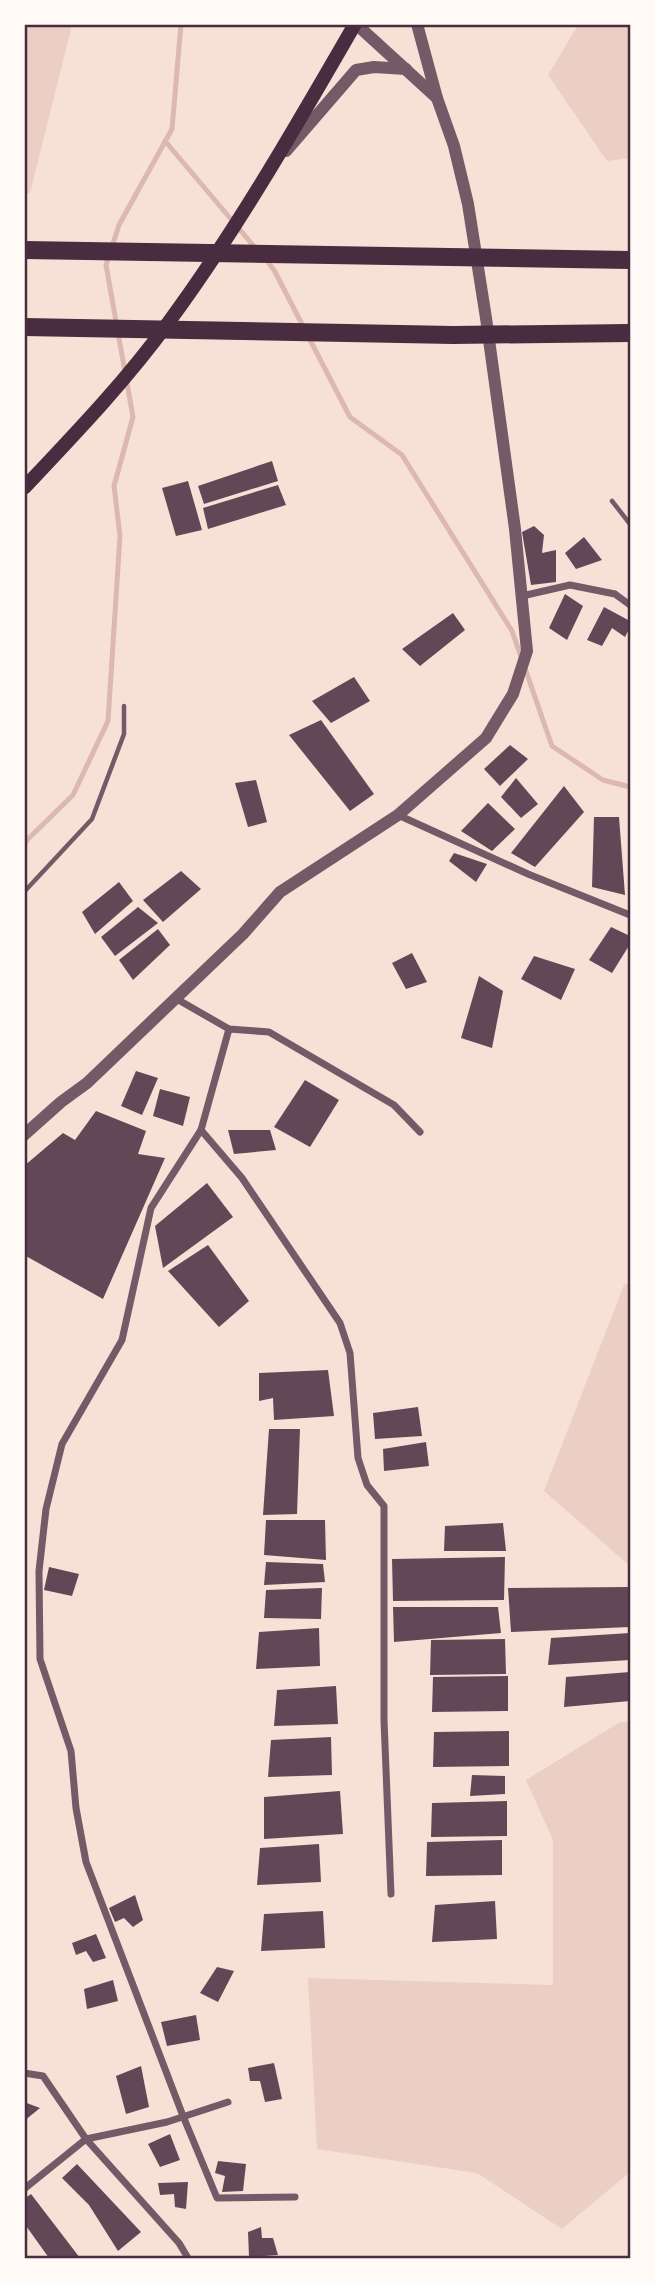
<svg xmlns="http://www.w3.org/2000/svg" width="655" height="2283" font-family="Barlow,sans-serif">
  <style>
    .green { fill: #ebcfc5 }
    .lines { fill: none; stroke-linecap: round; stroke-linejoin: round }
    .stream { stroke: #dcb8b0; stroke-width: 5 }
    .building { fill: #644757 }
    .service { stroke: #755966; stroke-width: 4.5 }
    .minor { stroke: #755966; stroke-width: 7 }
    .tertiary { stroke: #755966; stroke-width: 12 }
    .secondary { stroke: #4a2c40; stroke-width: 14 }
    .motorway { stroke: #4a2c40; stroke-width: 18 }
    .neatline { fill: none; stroke: #4a2c40; stroke-width: 2.5 }
  </style>
  <rect width="100%" height="100%" fill="#f7e1d7"/>
  <!-- green -->
  <g class="green">
    <polygon points="24,25 72,25 30,193 25,193"/>
    <polygon points="578,25 630,25 630,158 607,161 548,75"/>
    <polygon points="630,1282 630,1566 544,1491 624,1285"/>
    <polygon points="620,1722 630,1722 630,2172 562,2229 477,2173 317,2149 308,1978 553,1985 553,1840 526,1780"/>
  </g>
  <g class="lines">
    <!-- stream -->
    <g class="stream">
      <polyline points="165,141 257,250"/>
      <polyline points="264,257 274,270 304,328"/>
      <polyline points="308,336 350,417 402,455 512,631 552,746 603,780 630,787"/>
      <polyline points="24,846 27,840 73,795 108,721 120,536 114,486 133,417 106,265 119,225 172,129 181,24"/>
    </g>
  </g>
  <!-- building -->
  <g class="building">
    <polygon points="272,461 278,481 204,504 198,486"/>
    <polygon points="188,481 202,530 176,536 162,488"/>
    <polygon points="278,485 286,505 208,529 203,508"/>
    <polygon points="534,526 544,535 542,553 556,550 556,582 531,585 522,532"/>
    <polygon points="584,537 602,560 576,569 565,553"/>
    <polygon points="565,594 583,606 567,640 549,628"/>
    <polygon points="604,607 630,621 630,627 625,637 612,628 602,646 587,640"/>
    <polygon points="453,613 465,630 420,666 402,649"/>
    <polygon points="354,677 370,701 331,723 312,701"/>
    <polygon points="321,720 374,794 350,811 289,735"/>
    <polygon points="510,745 528,759 500,786 484,769"/>
    <polygon points="516,778 538,804 521,818 501,797"/>
    <polygon points="256,780 267,822 248,827 235,783"/>
    <polygon points="564,786 584,812 535,867 511,853"/>
    <polygon points="488,803 515,829 492,851 461,831"/>
    <polygon points="594,817 619,817 625,895 592,887"/>
    <polygon points="454,853 487,864 476,882 449,861"/>
    <polygon points="181,871 201,889 163,922 143,900"/>
    <polygon points="119,882 133,901 95,934 82,912"/>
    <polygon points="138,907 158,923 115,956 101,937"/>
    <polygon points="611,927 630,936 630,944 612,973 589,960"/>
    <polygon points="158,929 170,945 133,980 119,960"/>
    <polygon points="412,953 427,982 406,989 392,963"/>
    <polygon points="534,956 575,969 561,1000 521,979"/>
    <polygon points="479,976 503,991 492,1048 461,1038"/>
    <polygon points="136,1071 158,1078 142,1115 121,1106"/>
    <polygon points="305,1080 339,1100 310,1147 274,1127"/>
    <polygon points="160,1089 190,1097 183,1126 153,1116"/>
    <polygon points="96,1111 146,1131 138,1154 165,1158 103,1299 24,1255 24,1166 63,1133 75,1140"/>
    <polygon points="228,1130 270,1130 276,1150 234,1154"/>
    <polygon points="207,1183 233,1217 163,1268 155,1226"/>
    <polygon points="208,1245 249,1301 219,1327 168,1271"/>
    <polygon points="328,1370 334,1416 274,1420 273,1398 259,1401 259,1373"/>
    <polygon points="418,1407 422,1436 375,1439 373,1413"/>
    <polygon points="269,1429 300,1429 297,1514 263,1515"/>
    <polygon points="426,1442 429,1466 384,1471 383,1449"/>
    <polygon points="266,1520 325,1520 326,1560 264,1555"/>
    <polygon points="503,1523 506,1551 444,1551 445,1526"/>
    <polygon points="505,1557 504,1600 393,1601 392,1559"/>
    <polygon points="266,1562 323,1564 325,1582 264,1585"/>
    <polygon points="49,1567 79,1574 72,1596 44,1590"/>
    <polygon points="629,1587 630,1627 511,1632 508,1588"/>
    <polygon points="322,1588 321,1619 264,1618 266,1590"/>
    <polygon points="393,1607 498,1607 501,1633 394,1642"/>
    <polygon points="319,1628 320,1666 256,1669 259,1632"/>
    <polygon points="630,1633 630,1660 548,1665 551,1638"/>
    <polygon points="505,1639 506,1674 430,1675 431,1640"/>
    <polygon points="630,1672 630,1701 564,1707 566,1677"/>
    <polygon points="508,1676 508,1711 432,1712 433,1677"/>
    <polygon points="336,1686 338,1724 274,1726 277,1690"/>
    <polygon points="509,1731 509,1766 433,1767 434,1732"/>
    <polygon points="331,1737 332,1775 268,1777 271,1740"/>
    <polygon points="472,1775 505,1776 505,1794 470,1796"/>
    <polygon points="340,1791 343,1834 264,1839 264,1797"/>
    <polygon points="507,1801 507,1836 431,1837 432,1803"/>
    <polygon points="502,1840 502,1875 426,1876 427,1842"/>
    <polygon points="319,1844 321,1882 257,1885 260,1848"/>
    <polygon points="135,1895 143,1920 133,1927 124,1918 115,1922 109,1908"/>
    <polygon points="495,1901 497,1939 432,1942 435,1905"/>
    <polygon points="323,1911 325,1948 261,1951 264,1914"/>
    <polygon points="96,1934 106,1958 93,1962 86,1951 76,1955 72,1943"/>
    <polygon points="217,1967 234,1971 218,2002 200,1993"/>
    <polygon points="113,1980 118,2001 87,2009 84,1989"/>
    <polygon points="196,2015 200,2040 167,2046 161,2022"/>
    <polygon points="274,2063 282,2099 265,2102 260,2081 250,2081 248,2068"/>
    <polygon points="141,2066 149,2107 126,2114 116,2076"/>
    <polygon points="24,2102 40,2108 24,2121"/>
    <polygon points="170,2134 180,2160 160,2167 148,2144"/>
    <polygon points="218,2161 246,2164 243,2191 222,2192 225,2176 215,2173"/>
    <polygon points="77,2164 141,2232 118,2251 89,2205 62,2178"/>
    <polygon points="188,2182 186,2209 175,2207 174,2194 160,2195 158,2183"/>
    <polygon points="31,2194 80,2258 49,2258 24,2223 24,2199"/>
    <polygon points="261,2227 262,2238 273,2238 278,2255 249,2257 248,2232"/>
  </g>
  <g class="lines">
    <!-- service -->
    <g class="service">
      <polyline points="612,501 630,524"/>
      <polyline points="24,892 92,819 124,734 124,706"/>
    </g>
    <!-- minor -->
    <g class="minor">
      <polyline points="522,596 570,585 615,594 630,605"/>
      <polyline points="398,815 528,874 630,915"/>
      <polyline points="175,998 229,1029 269,1032 394,1105 420,1132"/>
      <polyline points="229,1029 201,1130 151,1208 122,1340 62,1444 46,1509 39,1571 40,1659 71,1751 76,1808 86,1862 183,2116 217,2198 295,2197"/>
      <polyline points="201,1130 242,1178 340,1323 350,1353 358,1458 367,1485 384,1506 384,1720 391,1894"/>
      <polyline points="24,2073 43,2076 86,2139 179,2243 188,2258"/>
      <polyline points="24,2189 86,2139 167,2122 228,2102"/>
    </g>
    <!-- tertiary -->
    <g class="tertiary">
      <polyline points="417,24 437,98"/>
      <polyline points="286,151 356,70 374,67 406,69"/>
      <polyline points="24,1135 61,1102 87,1083 243,934 280,892 398,815 486,738 513,694 527,651 515,529 486,318 468,204 454,146 437,98 356,24"/>
    </g>
    <!-- secondary -->
    <path class="secondary" d="M24 488C74 435 125 382 168 323 238 228 296 126 355 24"/>
    <!-- motorway -->
    <g class="motorway">
      <polyline points="24,250 630,260"/>
      <polyline points="24,327 453,335 630,333"/>
    </g>
  </g>
  <!-- border -->
  <rect width="655" height="2283" fill="none" stroke="#fffaf5" stroke-width="52"/>
  <rect x="26" y="26" width="603" height="2231" class="neatline"/>
</svg>
